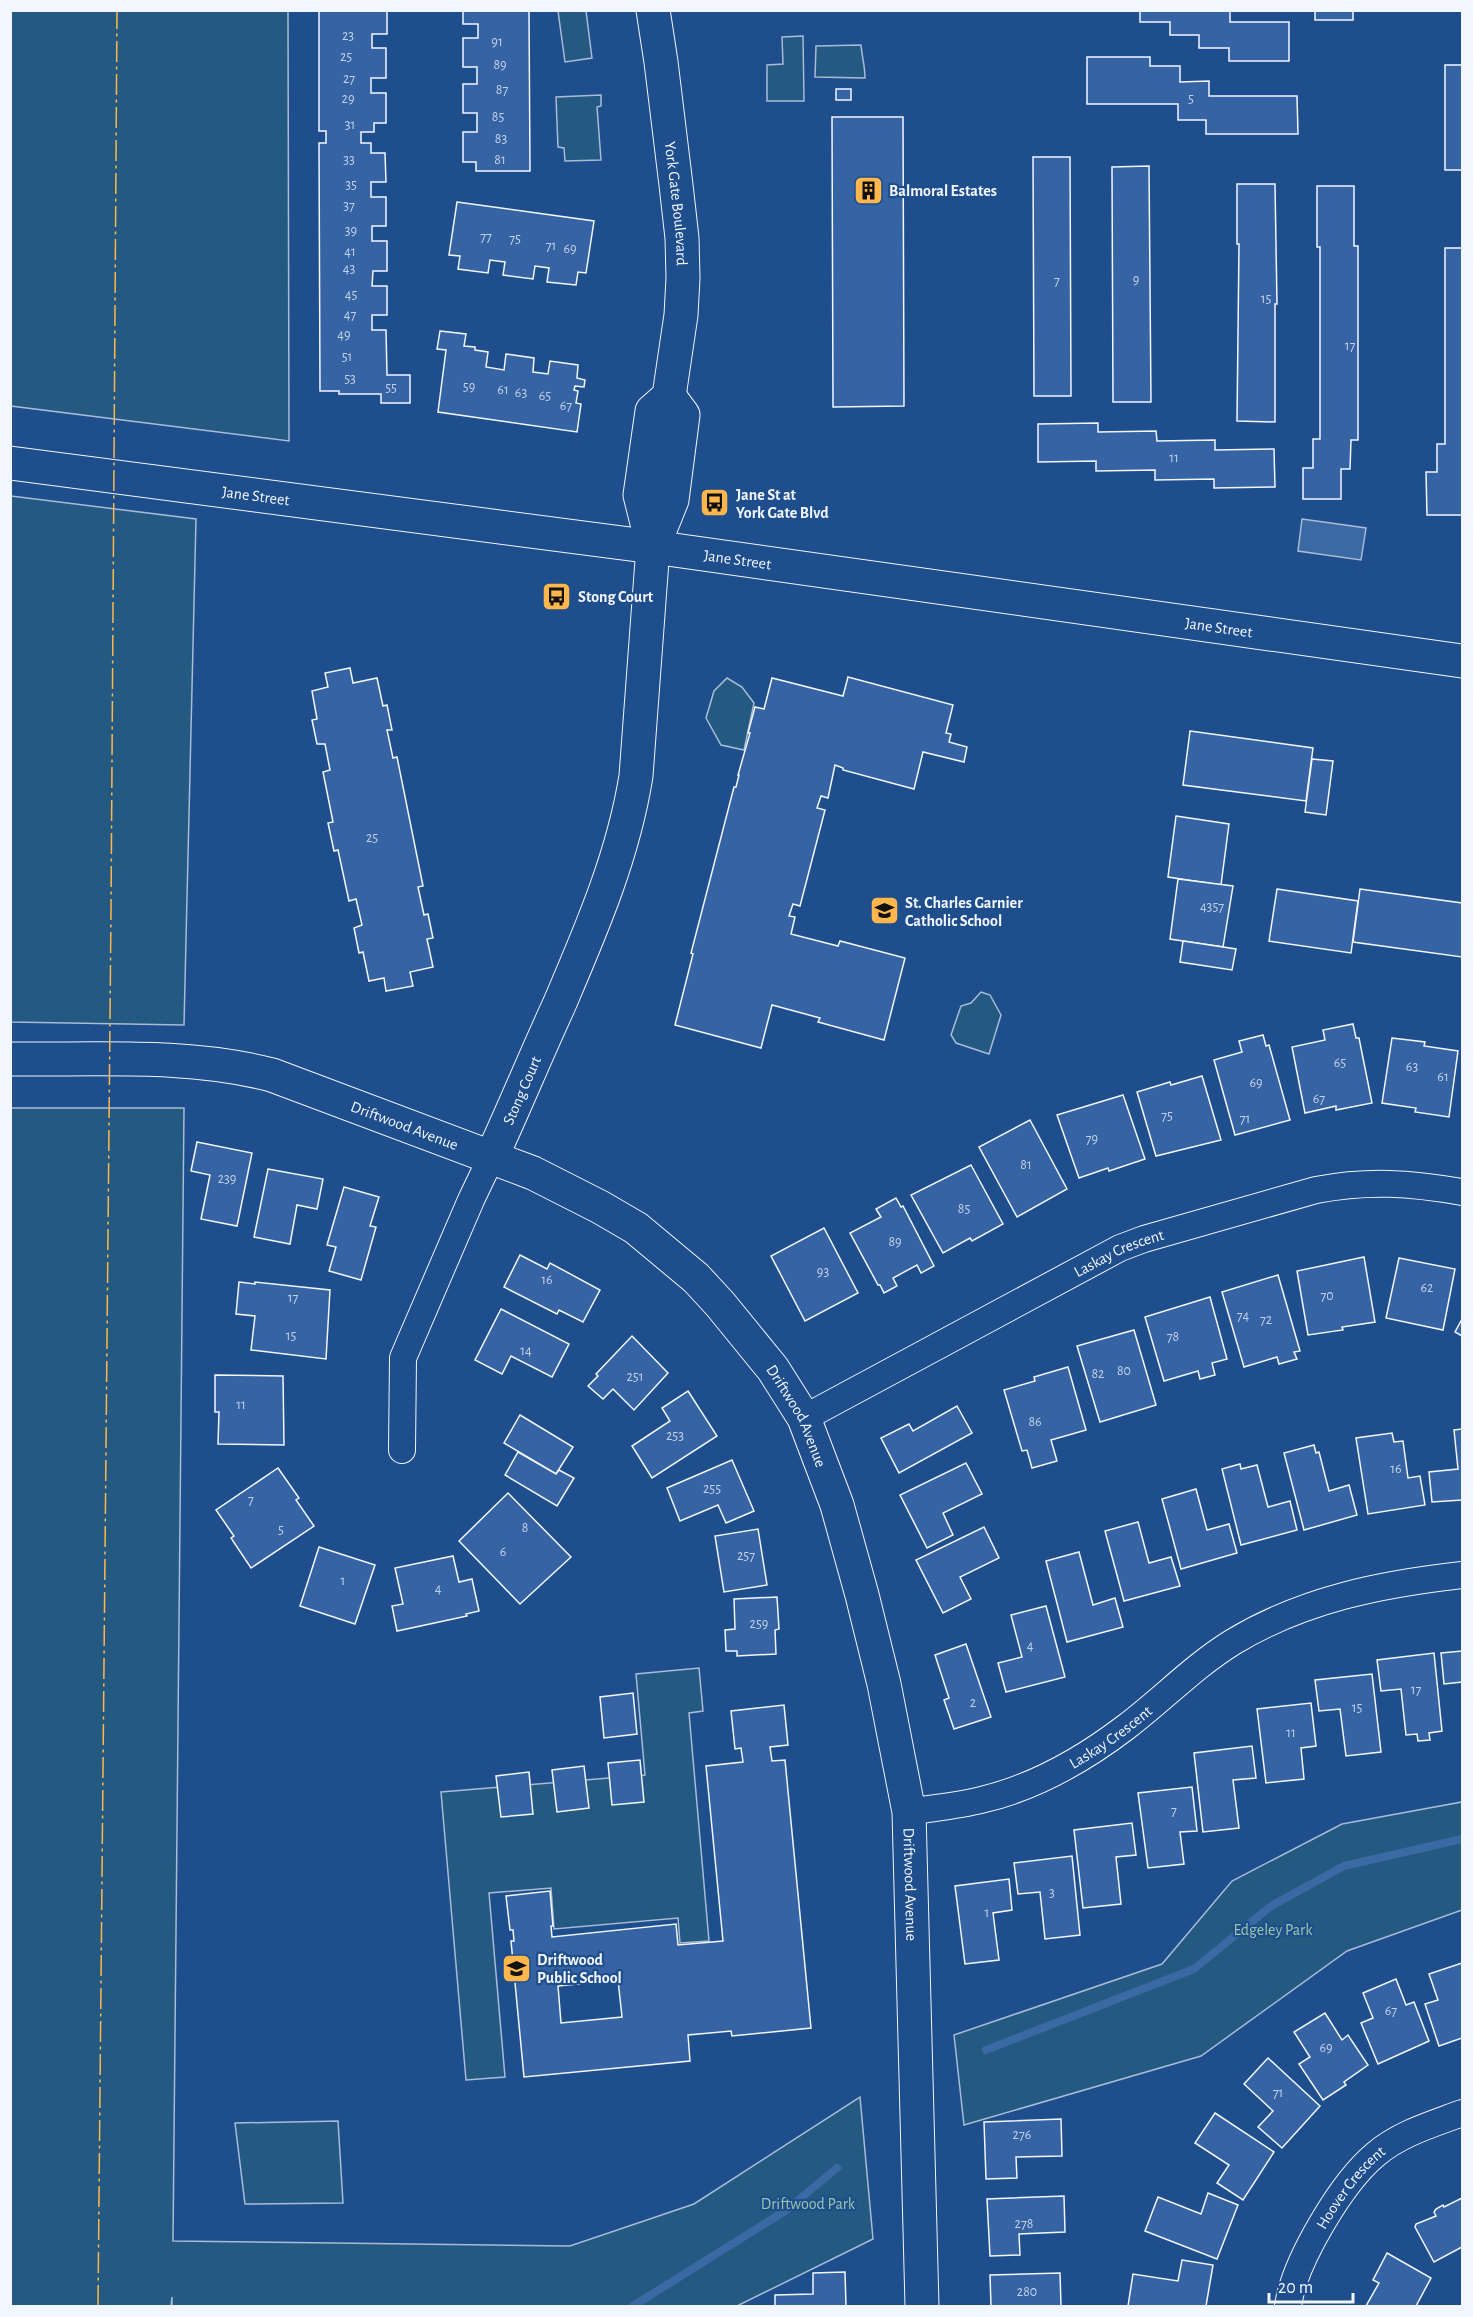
<svg xmlns="http://www.w3.org/2000/svg" width="1473" height="2317" font-family="'Alegreya Sans',sans-serif">
  <style>
    .green { fill: #245a82; stroke: #a8bbd7; stroke-width: 1.5 }
    .water { fill: #3b69a3; stroke: #a8bbd7; stroke-width: 1.5 }
    .lines { fill: none; stroke-linecap: round; stroke-linejoin: round }
    .stream { stroke: #3b69a3; stroke-width: 8 }
    .building { fill: #3563a3; stroke: #f2f6ff; stroke-width: 1.5; fill-rule: evenodd }
    .street-casing { stroke: #f2f6ff; stroke-width: 28 }
    .secondary-casing { stroke: #f2f6ff; stroke-width: 35 }
    .street { stroke: #1f4e8c; stroke-width: 26 }
    .secondary { stroke: #1f4e8c; stroke-width: 33 }
    .power { stroke: #ffb74d; stroke-width: 1.5; stroke-dasharray: 21 4.5 3 4.5; stroke-linecap: butt }
    .labels { text-anchor: middle; stroke-width: 4.5; stroke-linejoin: round; paint-order: stroke }
    .number-label { font-size: 14px; fill: #c3d1e8 }
    .poi-label { font-size: 16px; font-weight: bold; fill: #f2f6ff; stroke: #1f4e8c; text-anchor: start }
    .street-label { font-size: 16px; fill: #f2f6ff; stroke: #1f4e8c }
    .park-label { font-size: 16px; fill: #97c8a6; stroke: #1f4e8c }
  </style>
  <rect width="100%" height="100%" fill="#1f4e8c"/>
  <!-- green -->
  <g class="green">
    <polygon points="11,10 288,11 289,441 11,406"/>
    <polygon points="558,11 586,11 592,58 565,62"/>
    <polygon points="803,36 804,101 767,101 767,65 783,64 782,37"/>
    <path d="M861 45C862 57 865 66 865 78L815 77 816 46Z"/>
    <polygon points="601,95 601,106 597,107 601,160 565,161 564,148 558,147 556,97"/>
    <polygon points="11,496 196,519 184,1025 11,1022"/>
    <polygon points="727,678 742,687 754,703 744,750 721,745 706,718 714,691"/>
    <polygon points="981,992 990,995 1001,1015 989,1054 956,1043 951,1035 961,1006 971,1003"/>
    <polygon points="11,1108 184,1108 173,2241 570,2246 694,2204 860,2097 873,2239 737,2306 172,2306 172,2297 171,2306 11,2306"/>
    <polygon points="699,1668 703,1711 689,1713 709,1941 680,1943 678,1918 554,1929 551,1888 489,1893 505,2077 466,2080 441,1792 645,1775 636,1674"/>
    <polygon points="1462,1802 1462,1910 1347,1951 1201,2056 964,2125 954,2035 1162,1964 1232,1881 1342,1824"/>
    <polygon points="338,2121 343,2203 245,2204 235,2123"/>
  </g>
  <!-- water -->
  <polygon class="water" points="1302,519 1366,528 1361,560 1298,551"/>
  <g class="lines">
    <!-- stream -->
    <g class="stream">
      <polyline points="986,2050 1194,1969 1271,1906 1344,1866 1462,1839"/>
      <polyline points="633,2306 785,2211 837,2168"/>
    </g>
  </g>
  <!-- building -->
  <g class="building">
    <polygon points="319,10 387,10 387,34 372,34 372,48 386,48 386,78 371,78 371,93 386,93 386,123 374,123 374,132 361,132 361,143 371,143 371,153 385,153 386,182 371,182 371,197 386,197 386,226 372,226 372,241 387,241 387,271 373,271 372,286 387,286 387,315 372,315 372,330 386,330 387,375 410,375 410,403 381,403 381,394 339,394 339,391 320,391 319,143 326,143 326,131 319,131"/>
    <polygon points="463,10 529,10 530,171 476,171 476,162 463,162 463,132 477,132 477,113 463,113 463,84 477,84 477,67 463,67 463,38 478,38 478,24 463,24"/>
    <polygon points="1140,10 1230,10 1230,22 1289,22 1289,61 1229,61 1229,48 1199,48 1199,35 1170,35 1170,22 1140,22"/>
    <rect x="1315" y="10" width="38" height="10"/>
    <polygon points="1087,57 1150,57 1150,66 1180,66 1180,82 1209,81 1209,96 1297,96 1298,134 1206,134 1206,120 1178,120 1178,104 1087,104"/>
    <rect x="1445" y="65" width="17" height="105"/>
    <rect x="836" y="89" width="15" height="11"/>
    <polygon points="832,117 903,117 904,406 833,407"/>
    <polygon points="1033,157 1070,157 1071,396 1034,396"/>
    <polygon points="1149,166 1151,402 1113,402 1112,167"/>
    <polygon points="1237,184 1275,184 1277,304 1275,304 1275,422 1237,421 1239,244 1237,244"/>
    <polygon points="1317,186 1354,186 1354,246 1358,246 1358,440 1351,440 1350,469 1341,469 1341,499 1303,499 1303,468 1313,468 1313,439 1320,439 1320,247 1317,247"/>
    <polygon points="457,202 594,221 586,273 578,272 576,285 547,282 549,268 535,266 533,279 503,275 505,262 490,260 488,273 458,269 460,256 449,255"/>
    <polygon points="1445,248 1462,248 1462,515 1427,515 1426,472 1437,472 1437,444 1445,444"/>
    <polygon points="440,331 466,334 464,346 475,347 475,350 488,352 486,367 504,370 506,354 534,358 533,372 548,374 550,361 578,365 577,378 585,380 584,387 575,386 574,390 578,391 576,403 581,404 577,432 438,412 446,350 437,349"/>
    <polygon points="1098,423 1098,432 1156,431 1157,441 1215,440 1215,450 1274,449 1275,487 1214,488 1214,479 1155,480 1155,470 1096,471 1096,461 1038,462 1038,424"/>
    <polygon points="350,668 353,683 377,678 383,706 387,705 392,730 387,730 393,758 397,757 423,886 418,887 424,915 428,914 433,938 427,939 433,967 410,972 413,986 386,991 384,978 369,981 363,952 359,953 354,928 362,925 356,899 349,901 338,850 334,851 328,823 333,822 323,772 330,770 325,744 317,744 312,720 317,719 312,691 328,687 325,673"/>
    <polygon points="848,677 953,705 946,733 951,734 949,742 967,747 964,762 923,752 914,789 843,770 843,768 835,765 828,798 821,796 817,808 825,810 800,906 793,904 789,916 795,917 791,934 838,946 840,941 905,958 884,1040 818,1022 820,1018 772,1005 761,1048 675,1025 693,954 691,953 734,787 736,787 739,775 738,775 750,733 748,733 755,707 764,709 772,678 843,696"/>
    <polygon points="1190,731 1313,748 1306,801 1183,785"/>
    <polygon points="1312,759 1333,761 1326,815 1305,812"/>
    <polygon points="1176,816 1229,824 1221,885 1168,877"/>
    <polygon points="1178,879 1233,886 1223,947 1170,939"/>
    <polygon points="1277,889 1358,901 1351,953 1269,941"/>
    <polygon points="1360,889 1462,903 1462,957 1353,942"/>
    <polygon points="1183,941 1236,949 1232,970 1180,962"/>
    <polygon points="1353,1024 1356,1038 1359,1038 1372,1103 1336,1110 1336,1106 1305,1113 1292,1047 1325,1040 1323,1030"/>
    <polygon points="1263,1035 1266,1046 1269,1045 1290,1120 1235,1135 1214,1060 1242,1052 1239,1041"/>
    <polygon points="1392,1038 1425,1042 1424,1046 1458,1051 1449,1117 1415,1112 1416,1108 1382,1103"/>
    <polygon points="1202,1076 1221,1140 1156,1156 1137,1092 1170,1082 1171,1085"/>
    <polygon points="1123,1095 1145,1159 1109,1171 1108,1168 1079,1178 1057,1115"/>
    <polygon points="1030,1120 1067,1189 1017,1217 979,1147"/>
    <polygon points="197,1142 252,1153 237,1226 201,1219 210,1175 191,1171"/>
    <polygon points="971,1165 1003,1224 972,1241 970,1238 943,1253 911,1195"/>
    <polygon points="268,1169 323,1179 317,1209 297,1205 290,1244 254,1237"/>
    <polygon points="344,1187 379,1197 370,1226 376,1227 361,1280 329,1271 336,1247 327,1245"/>
    <polygon points="896,1198 901,1207 903,1206 934,1266 921,1273 917,1265 893,1278 897,1286 884,1293 880,1285 878,1285 850,1233 881,1217 876,1209"/>
    <polygon points="824,1228 858,1293 805,1321 771,1256"/>
    <polygon points="520,1255 547,1269 550,1263 600,1290 583,1322 559,1310 557,1314 504,1287"/>
    <polygon points="1364,1257 1375,1322 1342,1327 1343,1330 1308,1335 1297,1271"/>
    <polygon points="1399,1258 1455,1269 1443,1330 1386,1318"/>
    <polygon points="1278,1275 1300,1351 1294,1352 1297,1359 1279,1364 1277,1357 1244,1367 1222,1292"/>
    <polygon points="239,1282 255,1284 255,1282 330,1290 326,1359 251,1350 255,1316 236,1314"/>
    <polygon points="1210,1297 1227,1359 1212,1363 1215,1375 1200,1379 1198,1371 1164,1381 1145,1317"/>
    <polygon points="501,1309 569,1344 552,1377 511,1356 502,1374 475,1360"/>
    <polygon points="1462,1319 1462,1336 1455,1332"/>
    <polygon points="1134,1330 1156,1405 1100,1422 1077,1346"/>
    <polygon points="632,1336 668,1373 634,1410 613,1389 603,1399 588,1386 598,1376 596,1374"/>
    <polygon points="1068,1367 1086,1430 1051,1440 1057,1461 1032,1468 1027,1450 1022,1451 1004,1390 1035,1381 1034,1377"/>
    <polygon points="215,1375 283,1376 284,1445 218,1444 219,1412 215,1412"/>
    <polygon points="688,1391 717,1436 652,1478 632,1446 670,1421 662,1408"/>
    <polygon points="957,1406 972,1433 899,1473 881,1438 909,1424 913,1431"/>
    <polygon points="520,1415 573,1447 556,1474 504,1443"/>
    <polygon points="1462,1429 1462,1500 1432,1502 1429,1472 1458,1469 1454,1430"/>
    <polygon points="1392,1433 1394,1442 1403,1441 1408,1478 1420,1476 1425,1505 1368,1514 1356,1438"/>
    <polygon points="1314,1445 1316,1453 1319,1452 1329,1491 1349,1485 1357,1515 1304,1530 1284,1453"/>
    <polygon points="518,1452 556,1474 559,1470 574,1478 557,1506 505,1475"/>
    <polygon points="732,1460 754,1511 726,1523 718,1505 680,1521 667,1488"/>
    <polygon points="966,1463 982,1494 943,1513 953,1535 927,1548 900,1495"/>
    <polygon points="1240,1464 1241,1469 1257,1465 1268,1507 1290,1501 1297,1530 1241,1545 1222,1469"/>
    <polygon points="278,1468 299,1498 296,1500 314,1526 251,1568 231,1538 234,1536 216,1510"/>
    <polygon points="1196,1489 1207,1530 1229,1524 1237,1553 1181,1569 1162,1499"/>
    <polygon points="508,1493 571,1557 520,1604 459,1541"/>
    <polygon points="1138,1522 1149,1563 1171,1557 1180,1586 1124,1601 1105,1531"/>
    <polygon points="984,1527 999,1558 960,1577 971,1599 943,1613 916,1560"/>
    <polygon points="758,1529 767,1585 724,1592 715,1536"/>
    <polygon points="319,1547 375,1565 355,1624 300,1606"/>
    <polygon points="1079,1552 1093,1605 1115,1598 1123,1627 1067,1642 1046,1561"/>
    <polygon points="453,1556 459,1582 472,1579 479,1611 466,1614 467,1616 397,1631 392,1606 403,1604 395,1568"/>
    <polygon points="777,1597 779,1629 775,1630 776,1654 737,1656 737,1651 726,1651 725,1630 735,1629 734,1599"/>
    <polygon points="1046,1606 1065,1677 1006,1692 998,1663 1022,1657 1011,1615"/>
    <polygon points="966,1644 991,1717 954,1729 944,1700 949,1698 935,1655"/>
    <polygon points="1462,1651 1462,1682 1444,1684 1441,1653"/>
    <polygon points="1434,1653 1442,1731 1429,1733 1430,1740 1418,1741 1417,1734 1406,1735 1401,1689 1381,1691 1377,1660"/>
    <polygon points="1372,1674 1381,1752 1346,1756 1340,1709 1319,1711 1315,1680"/>
    <polygon points="633,1693 637,1734 604,1738 600,1697"/>
    <polygon points="1311,1703 1316,1746 1301,1748 1304,1779 1266,1783 1257,1709"/>
    <path d="M784 1705 788 1745 770 1747 772 1761 785 1760 811 2028 732 2036 731 2031 688 2035 690 2061 524 2077 511 1941H514L513 1930H510L506 1896 550 1891 553 1926H551L552 1937 676 1924 678 1945 723 1941 706 1766 743 1762 741 1748 735 1749 731 1711ZM618 1980 622 2017 561 2023 558 1986Z"/>
    <polygon points="1252,1746 1256,1778 1233,1780 1239,1828 1203,1832 1194,1753"/>
    <polygon points="640,1760 644,1802 612,1805 608,1763"/>
    <polygon points="584,1766 589,1808 557,1812 552,1770"/>
    <polygon points="529,1772 533,1814 501,1817 496,1776"/>
    <polygon points="1192,1787 1197,1831 1180,1832 1184,1864 1148,1868 1138,1793"/>
    <polygon points="1132,1823 1136,1855 1116,1857 1121,1904 1083,1908 1074,1830"/>
    <polygon points="1072,1856 1080,1935 1045,1939 1040,1892 1018,1894 1014,1863"/>
    <polygon points="1009,1879 1012,1910 993,1913 999,1960 965,1964 955,1886"/>
    <polygon points="1462,1963 1462,2038 1439,2046 1425,2004 1438,2000 1429,1974"/>
    <polygon points="1396,1979 1406,2005 1414,2002 1429,2041 1378,2064 1361,2023 1373,2018 1363,1993"/>
    <polygon points="1325,2013 1342,2040 1348,2035 1368,2065 1344,2082 1346,2085 1323,2100 1299,2064 1310,2057 1294,2032"/>
    <polygon points="1268,2058 1320,2106 1282,2148 1258,2127 1273,2111 1244,2084"/>
    <polygon points="1215,2113 1274,2152 1243,2200 1217,2183 1229,2165 1195,2143"/>
    <polygon points="1061,2119 1062,2156 1016,2157 1017,2178 986,2179 984,2122"/>
    <polygon points="1208,2193 1238,2205 1217,2259 1145,2231 1158,2197 1201,2214"/>
    <polygon points="1064,2196 1065,2232 1019,2234 1020,2255 990,2256 987,2199"/>
    <polygon points="1462,2198 1462,2247 1434,2262 1415,2227 1416,2224 1436,2216 1434,2212 1436,2209 1443,2205 1444,2207"/>
    <polygon points="1387,2253 1431,2278 1416,2306 1366,2306 1379,2283 1373,2280"/>
    <polygon points="1182,2260 1213,2265 1206,2306 1128,2306 1133,2274 1178,2281"/>
    <polygon points="845,2272 846,2306 775,2306 775,2295 813,2294 813,2273"/>
    <polygon points="1060,2273 1061,2306 991,2306 990,2275"/>
  </g>
  <g class="lines">
    <defs>
      <g id="street">
        <path id="s1" d="M804 1418 1120 1248 1144 1239 1316 1190C1369 1180 1410 1183 1462 1192"/>
        <polyline points="402,1450 403,1358 471,1200 492,1156"/>
        <path id="s2" d="M909 1812C933 1808 957 1806 981 1800 1033 1788 1084 1759 1126 1727 1163 1699 1194 1666 1233 1642 1304 1599 1382 1584 1462 1575"/>
        <path id="s3" d="M1288 2306C1294 2262 1342 2182 1376 2154 1401 2133 1433 2124 1462 2113"/>
      </g>
      <g id="secondary">
        <path id="s4" d="M653 10 661 62 676 185 682 238 683 278 681 315 669 396 652 411 640 495 653 547"/>
        <path id="s5" d="M10 463 653 547 1462 661"/>
        <path id="s6" d="M10 1059C97 1060 187 1053 272 1075L533 1173 600 1207 636 1228 696 1278 720 1304 773 1369 804 1418 837 1505 862 1595 884 1684 909 1812 922 2306"/>
        <path id="s7" d="M492 1156C515 1106 536 1055 559 1005 591 930 623 857 636 776L653 547 672 500 683 415 669 396"/>
      </g>
    </defs>
    <!-- street casing -->
    <use href="#street" class="street-casing"/>
    <!-- secondary casing -->
    <use href="#secondary" class="secondary-casing"/>
    <!-- street -->
    <use href="#street" class="street"/>
    <!-- secondary -->
    <use href="#secondary" class="secondary"/>
    <!-- power -->
    <polyline class="power" points="98,2306 111,911 117,10"/>
  </g>
  <!-- icons -->
  <defs>
    <symbol id="building-square" viewBox="-11 -11 22 22"><rect x="-9" y="-9" width="18" height="18" rx="4" fill="#ffb74d" stroke="#1f4e8c"/><path d="M-4-6H4V6H1V3H-1V6H-4ZM-2.5-4.3h1.7v1.8h-1.7ZM.8-4.3h1.7v1.8H.8ZM-2.5-1h1.7V.8h-1.7ZM.8-1h1.7V.8H.8Z" fill="#111"/></symbol>
    <symbol id="bus-square" viewBox="-11 -11 22 22"><rect x="-9" y="-9" width="18" height="18" rx="4" fill="#ffb74d" stroke="#1f4e8c"/><path d="M-5-6H5V4H4V6H2V4H-2V6H-4V4H-5ZM-3.5-4V0h7V-4ZM-3.5 1.2v1.5H-2V1.2ZM2 1.2v1.5H3.5V1.2Z" fill="#111"/></symbol>
    <symbol id="school-square" viewBox="-11 -11 22 22"><rect x="-9" y="-9" width="18" height="18" rx="4" fill="#ffb74d" stroke="#1f4e8c"/><path d="M0-5L7-2L0 1L-7-2ZM-4 1L0 2.5L4 1V4Q0 6-4 4Z" fill="#111"/></symbol>
  </defs>
  <g fill-rule="evenodd">
    <use href="#building-square" x="852" y="174" width="33" height="33"/>
    <use href="#bus-square" x="698" y="486" width="33" height="33"/>
    <use href="#bus-square" x="540" y="580" width="33" height="33"/>
    <use href="#school-square" x="868" y="894" width="33" height="33"/>
    <use href="#school-square" x="500" y="1952" width="33" height="33"/>
  </g>
  <g class="labels">
    <!-- number labels -->
    <g class="number-label">
      <text x="348" y="40">23</text>
      <text x="497" y="46">91</text>
      <text x="346" y="61">25</text>
      <text x="500" y="69">89</text>
      <text x="349" y="83">27</text>
      <text x="502" y="94">87</text>
      <text x="348" y="103">29</text>
      <text x="1191" y="103">5</text>
      <text x="498" y="121">85</text>
      <text x="350" y="129">31</text>
      <text x="501" y="143">83</text>
      <text x="349" y="164">33</text>
      <text x="500" y="164">81</text>
      <text x="351" y="189">35</text>
      <text x="349" y="210">37</text>
      <text x="351" y="235">39</text>
      <text x="486" y="241">77</text>
      <text x="515" y="243">75</text>
      <text x="551" y="250">71</text>
      <text x="570" y="253">69</text>
      <text x="350" y="256">41</text>
      <text x="349" y="273">43</text>
      <text x="1136" y="284">9</text>
      <text x="1057" y="285">7</text>
      <text x="351" y="299">45</text>
      <text x="1266" y="303">15</text>
      <text x="350" y="319">47</text>
      <text x="344" y="339">49</text>
      <text x="1350" y="350">17</text>
      <text x="347" y="361">51</text>
      <text x="350" y="383">53</text>
      <text x="469" y="391">59</text>
      <text x="391" y="392">55</text>
      <text x="503" y="394">61</text>
      <text x="521" y="397">63</text>
      <text x="545" y="400">65</text>
      <text x="566" y="410">67</text>
      <text x="1174" y="462">11</text>
      <text x="372" y="842">25</text>
      <text x="1212" y="911">4357</text>
      <text x="1340" y="1067">65</text>
      <text x="1412" y="1071">63</text>
      <text x="1443" y="1081">61</text>
      <text x="1256" y="1087">69</text>
      <text x="1319" y="1103">67</text>
      <text x="1167" y="1120">75</text>
      <text x="1245" y="1123">71</text>
      <text x="1092" y="1143">79</text>
      <text x="1026" y="1169">81</text>
      <text x="227" y="1183">239</text>
      <text x="964" y="1213">85</text>
      <text x="895" y="1246">89</text>
      <text x="823" y="1276">93</text>
      <text x="547" y="1284">16</text>
      <text x="1427" y="1292">62</text>
      <text x="1327" y="1300">70</text>
      <text x="293" y="1302">17</text>
      <text x="1243" y="1320">74</text>
      <text x="1266" y="1324">72</text>
      <text x="291" y="1340">15</text>
      <text x="1173" y="1341">78</text>
      <text x="526" y="1355">14</text>
      <text x="1124" y="1375">80</text>
      <text x="1098" y="1378">82</text>
      <text x="635" y="1381">251</text>
      <text x="241" y="1409">11</text>
      <text x="1035" y="1426">86</text>
      <text x="675" y="1440">253</text>
      <text x="1396" y="1473">16</text>
      <text x="712" y="1493">255</text>
      <text x="251" y="1504">7</text>
      <text x="525" y="1532">8</text>
      <text x="281" y="1534">5</text>
      <text x="503" y="1556">6</text>
      <text x="746" y="1560">257</text>
      <text x="343" y="1585">1</text>
      <text x="438" y="1593">4</text>
      <text x="759" y="1628">259</text>
      <text x="1030" y="1650">4</text>
      <text x="1416" y="1694">17</text>
      <text x="973" y="1707">2</text>
      <text x="1357" y="1712">15</text>
      <text x="1291" y="1737">11</text>
      <text x="1174" y="1815">7</text>
      <text x="1052" y="1897">3</text>
      <text x="987" y="1917">1</text>
      <text x="1391" y="2015">67</text>
      <text x="1326" y="2052">69</text>
      <text x="1278" y="2097">71</text>
      <text x="1022" y="2139">276</text>
      <text x="1024" y="2228">278</text>
      <text x="1027" y="2296">280</text>
    </g>
    <!-- poi labels -->
    <g class="poi-label">
      <text x="889" y="196">Balmoral Estates</text>
      <text x="736" y="500">Jane St at<tspan x="736" dy="18">York Gate Blvd</tspan></text>
      <text x="578" y="602">Stong Court</text>
      <text x="905" y="908">St. Charles Garnier<tspan x="905" dy="18">Catholic School</tspan></text>
      <text x="537" y="1965">Driftwood<tspan x="537" dy="18">Public School</tspan></text>
    </g>
    <!-- street labels -->
    <g class="street-label">
      <text dy="6" stroke="none"><textPath href="#s4" startOffset="195">York Gate Boulevard</textPath></text>
      <text dy="6" stroke="none"><textPath href="#s5" startOffset="248">Jane Street</textPath></text>
      <text dy="6" stroke="none"><textPath href="#s5" startOffset="734">Jane Street</textPath></text>
      <text dy="6" stroke="none"><textPath href="#s5" startOffset="1220">Jane Street</textPath></text>
      <text dy="6" stroke="none"><textPath href="#s7" startOffset="72">Stong Court</textPath></text>
      <text dy="6" stroke="none"><textPath href="#s6" startOffset="405">Driftwood Avenue</textPath></text>
      <text dy="6" stroke="none"><textPath href="#s1" startOffset="356">Laskay Crescent</textPath></text>
      <text dy="6" stroke="none"><textPath href="#s6" startOffset="909">Driftwood Avenue</textPath></text>
      <text dy="6" stroke="none"><textPath href="#s2" startOffset="218">Laskay Crescent</textPath></text>
      <text dy="6" stroke="none"><textPath href="#s6" startOffset="1395">Driftwood Avenue</textPath></text>
      <text dy="6" stroke="none"><textPath href="#s3" startOffset="136">Hoover Crescent</textPath></text>
    </g>
    <!-- park labels -->
    <g class="park-label">
      <text x="1273" y="1935">Edgeley Park</text>
      <text x="808" y="2209">Driftwood Park</text>
    </g>
  </g>
  <!-- border -->
  <rect width="1473" height="2317" fill="none" stroke="#f2f6ff" stroke-width="24"/>
  <!-- scale -->
  <path d="M1269 2293v9h84v-9" fill="none" stroke="#f2f6ff" stroke-width="3"/>
  <text x="1278" y="2293" font-size="18" fill="#f2f6ff" stroke="#1f4e8c" stroke-width="4.5" paint-order="stroke">20 m</text>
</svg>
